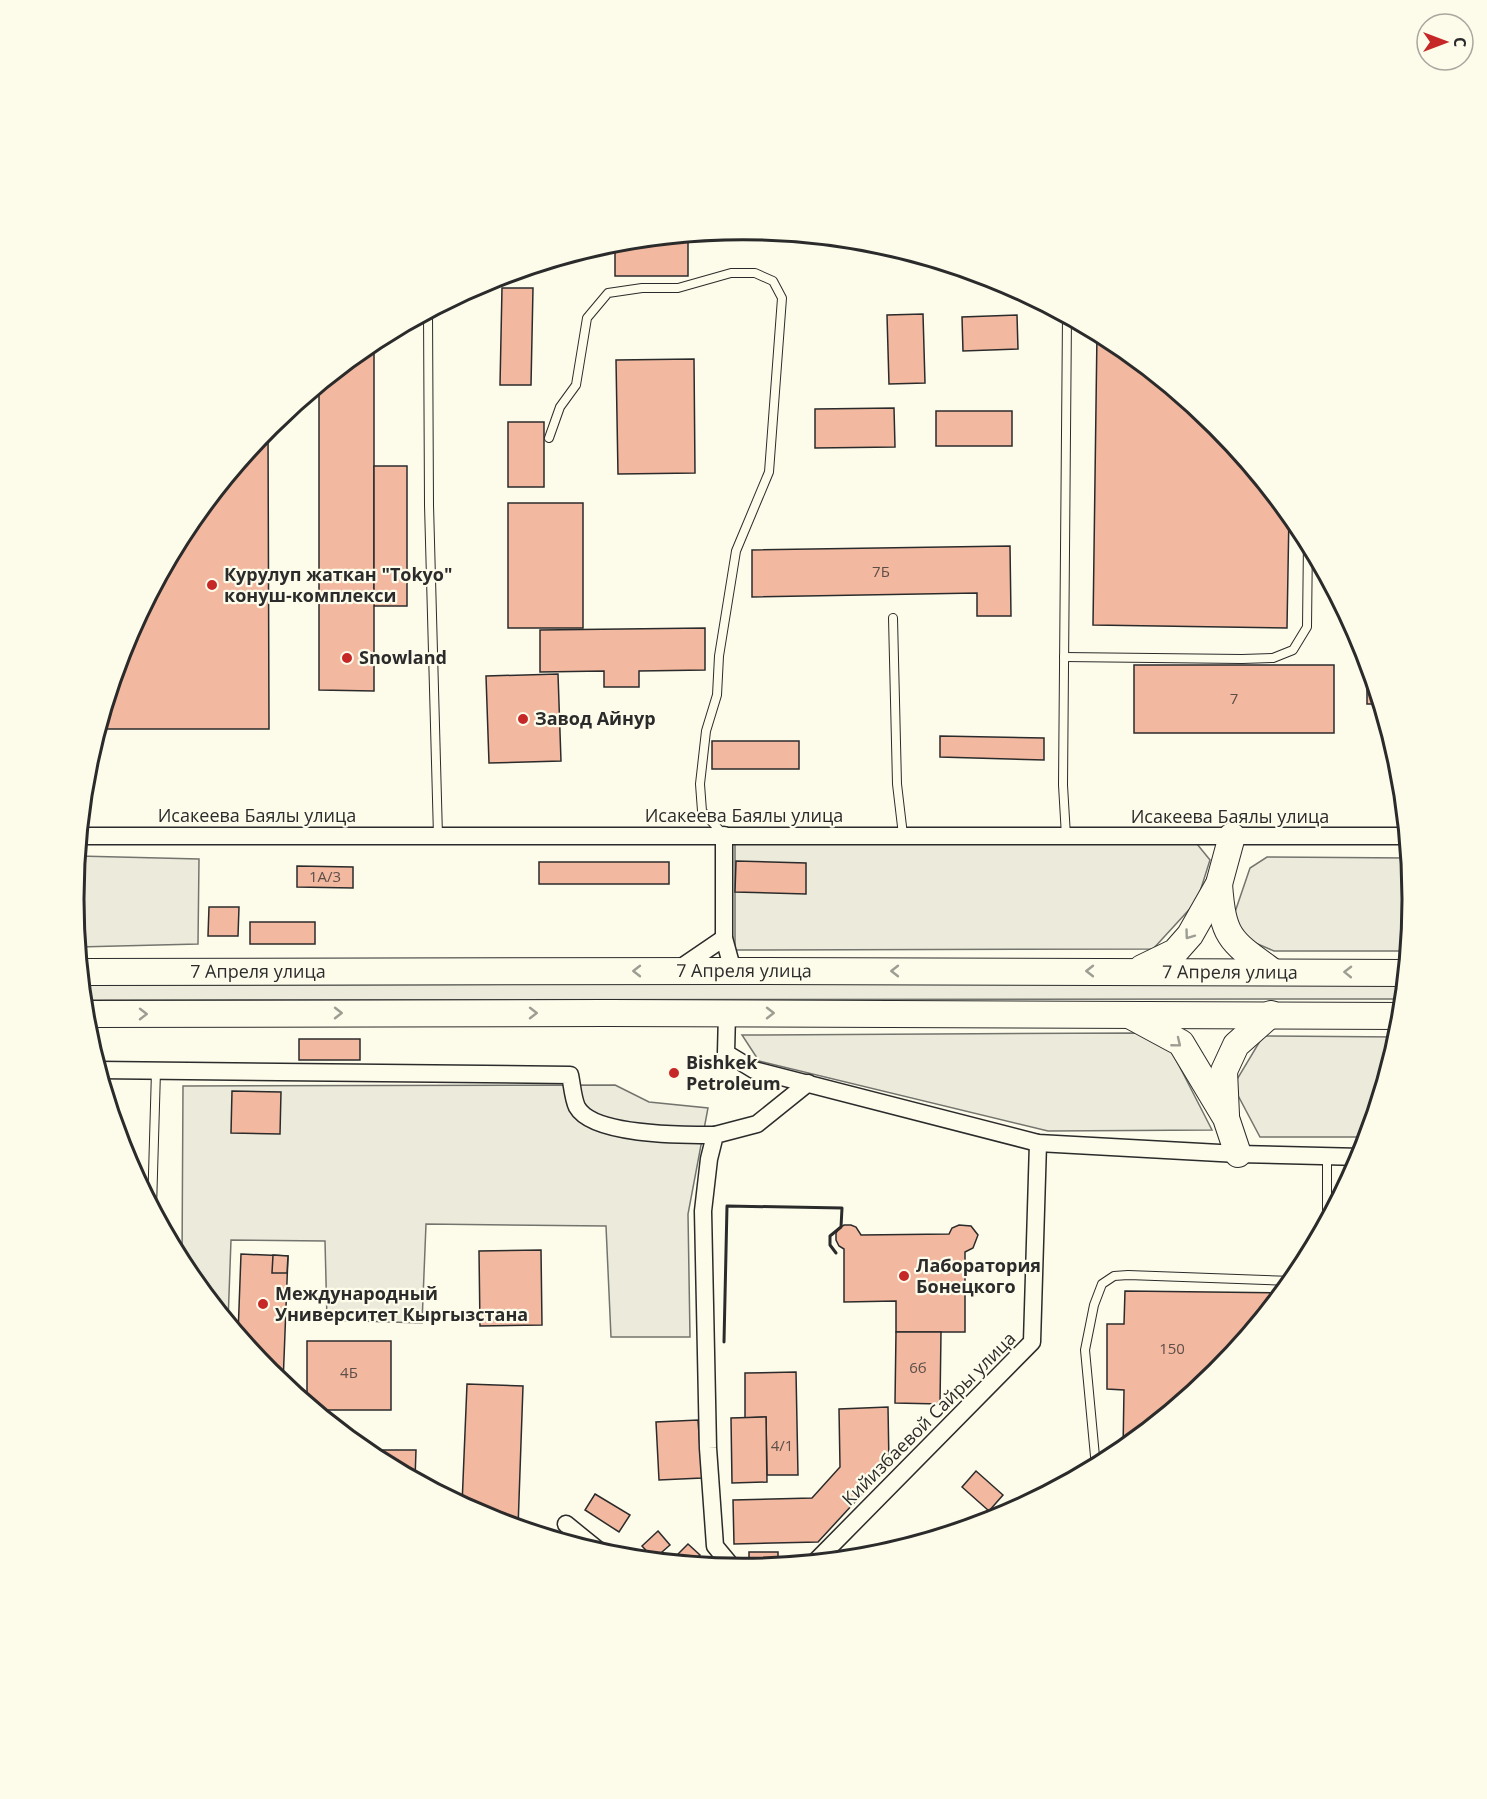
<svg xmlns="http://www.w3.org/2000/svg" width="1487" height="1799" font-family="'Open Sans',sans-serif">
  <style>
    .green { fill: #ecebdb; stroke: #74746e; stroke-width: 1.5 }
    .building { fill: #f2b8a0; stroke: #2b2b2b; stroke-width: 1.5 }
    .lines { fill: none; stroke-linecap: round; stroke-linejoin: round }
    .lane-casing { stroke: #2b2b2b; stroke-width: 10 }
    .street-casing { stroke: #2b2b2b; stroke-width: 19 }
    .primary-casing { stroke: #2b2b2b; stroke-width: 28 }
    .lane { stroke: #fdfbea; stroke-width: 8 }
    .street { stroke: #fdfbea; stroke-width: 16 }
    .primary { stroke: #fdfbea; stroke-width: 26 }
    .wall { stroke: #2b2b2b; stroke-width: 3 }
    .oneway { stroke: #9e9d94 }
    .poi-dot { fill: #c62828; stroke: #fdfbea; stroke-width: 2 }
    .labels { text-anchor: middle; stroke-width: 4.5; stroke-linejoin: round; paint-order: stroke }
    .number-label { font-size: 15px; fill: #5d4e48 }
    .poi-label { font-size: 18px; font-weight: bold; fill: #2b2b2b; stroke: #fdfbea; text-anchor: start }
    .street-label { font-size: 18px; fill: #2b2b2b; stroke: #fdfbea }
    .rim { fill: none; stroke: #2b2b2b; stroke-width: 3 }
  </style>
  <rect width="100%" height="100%" fill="#fdfbea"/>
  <!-- green -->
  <g class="green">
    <polygon points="735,843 1197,844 1210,860 1197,901 1153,949 735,950"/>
    <polygon points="78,856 199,859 198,944 78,947 74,899"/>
    <polygon points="1267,857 1409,858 1413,899 1408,951 1274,951 1246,939 1234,915 1250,868"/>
    <polygon points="1405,983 1404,999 83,1000 82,985"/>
    <polygon points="1137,1033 1168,1044 1212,1130 1048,1131 759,1061 742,1035"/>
    <polygon points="1263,1036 1399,1037 1368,1137 1260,1137 1233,1086"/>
    <polygon points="615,1085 649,1102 708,1108 688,1214 690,1337 611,1337 606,1226 426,1224 422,1323 327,1320 325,1241 231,1240 228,1322 182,1264 183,1086"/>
  </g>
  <!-- building -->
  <g class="building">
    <polygon points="647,239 688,239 688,276 615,276 615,242"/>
    <polygon points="502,288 533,288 531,385 500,385"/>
    <polygon points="923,314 925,383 889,384 887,315"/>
    <polygon points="1017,315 1018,349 963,351 962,317"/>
    <polygon points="1097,333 1116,343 1218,426 1289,513 1287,628 1093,625"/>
    <polygon points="374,341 374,593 319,593 319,385"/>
    <polygon points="694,359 695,473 618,474 616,360"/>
    <polygon points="894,408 895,447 815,448 815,409"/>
    <rect x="936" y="411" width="76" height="35"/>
    <rect x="508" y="422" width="36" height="65"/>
    <polygon points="268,428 269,729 98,729 125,643 187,527"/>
    <rect x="374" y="466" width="33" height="140"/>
    <rect x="508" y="503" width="75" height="125"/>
    <polygon points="1010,546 1011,616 977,616 977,593 752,597 752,550"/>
    <polygon points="319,593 374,593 374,691 319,690"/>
    <polygon points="705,628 705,670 639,671 639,687 604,687 604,671 540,672 540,630"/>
    <rect x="1134" y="665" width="200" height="68"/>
    <polygon points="558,674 561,761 489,763 486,676"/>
    <polygon points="1367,683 1375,683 1381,704 1367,704"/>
    <polygon points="940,736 1044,738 1044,760 940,757"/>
    <rect x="712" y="741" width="87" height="28"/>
    <polygon points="736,861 806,863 806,894 735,892"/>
    <rect x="539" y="862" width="130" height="22"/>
    <polygon points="297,866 353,867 353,888 297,887"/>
    <polygon points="209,907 239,907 238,936 208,936"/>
    <rect x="250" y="922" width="65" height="22"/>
    <rect x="299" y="1039" width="61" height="21"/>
    <polygon points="232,1091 281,1092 280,1134 231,1133"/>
    <polygon points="844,1225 851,1225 856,1227 861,1235 949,1234 952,1228 959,1225 971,1226 978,1235 973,1248 965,1252 965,1332 896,1332 896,1301 844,1302 844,1249 839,1246 836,1240 836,1233 839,1228"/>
    <polygon points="541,1250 542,1325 480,1326 479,1251"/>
    <polygon points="241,1254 288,1256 283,1384 269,1373 238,1335"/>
    <polygon points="273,1255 288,1256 287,1273 272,1273"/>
    <polygon points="1125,1291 1283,1293 1217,1374 1123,1450 1124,1390 1107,1389 1107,1324 1124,1324"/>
    <polygon points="896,1332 941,1332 940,1404 895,1403"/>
    <polygon points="307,1341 391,1341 391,1410 315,1410 307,1404"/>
    <polygon points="796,1372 798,1475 767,1475 766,1417 745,1418 745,1373"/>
    <polygon points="467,1384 523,1386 518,1528 487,1518 462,1505"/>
    <polygon points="888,1407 889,1465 818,1542 734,1544 733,1500 812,1498 840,1467 839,1409"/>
    <polygon points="766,1417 767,1482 732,1483 731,1418"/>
    <polygon points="698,1420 702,1478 659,1480 656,1422"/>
    <polygon points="363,1450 416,1450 415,1480 371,1456"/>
    <polygon points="976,1471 1003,1495 989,1511 962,1487"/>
    <polygon points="595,1494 630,1515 619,1532 585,1510"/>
    <polygon points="658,1531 670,1545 654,1559 642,1546"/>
    <polygon points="688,1544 700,1555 691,1564 674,1563 672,1560"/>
    <polygon points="749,1552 778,1552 778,1566 749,1568"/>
  </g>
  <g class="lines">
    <defs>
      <g id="lane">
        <polyline points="428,312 429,505 438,836"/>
        <polyline points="549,438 560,407 576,385 587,318 608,293 642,288 678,288 731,273 755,273 773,281 782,298 769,472 736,551 719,656 717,695 706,731 700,784 702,811 724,835"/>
        <polyline points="893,618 897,784 903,835"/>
        <polyline points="1064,657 1242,659 1273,658 1293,650 1307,627 1308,540"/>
        <polyline points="1066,836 1063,785 1067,316"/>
        <polyline points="1327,1157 1327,1216 1330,1216"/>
        <polyline points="152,1208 156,1071"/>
        <polyline points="1096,1467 1085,1350 1094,1305 1102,1284 1114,1276 1128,1275 1293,1281"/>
      </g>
      <g id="street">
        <polyline points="724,835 724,938 733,971"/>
        <polyline points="80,836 1407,836"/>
        <polyline points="677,970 724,938"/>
        <polyline points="727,1013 726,1053 754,1070 1038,1143 1238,1154 1362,1157"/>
        <path d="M98 1070 570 1075C572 1084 573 1099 577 1107 593 1136 685 1135 715 1135"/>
        <polyline points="566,1524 603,1554"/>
        <polyline points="814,1563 1032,1342 1038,1143"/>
        <polyline points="734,1569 715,1546 708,1448 703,1211 709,1159 715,1135 757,1124 808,1083"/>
      </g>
      <g id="primary">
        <path d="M1219 884C1223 938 1230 941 1272 971"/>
        <polyline points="1142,968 1175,952 1190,935 1219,884 1232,836"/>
        <path id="s1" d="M81 972 733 971 1406 973"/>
        <polyline points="85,1014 607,1013 1402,1016"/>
        <polyline points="1131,1016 1181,1043 1226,1118 1238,1154"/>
        <polyline points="1226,1115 1224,1071 1236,1045 1271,1014"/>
      </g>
    </defs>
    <!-- lane casing -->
    <use href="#lane" class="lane-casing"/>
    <!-- street casing -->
    <use href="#street" class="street-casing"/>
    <!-- primary casing -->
    <use href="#primary" class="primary-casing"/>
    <!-- lane -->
    <use href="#lane" class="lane"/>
    <!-- street -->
    <use href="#street" class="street"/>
    <!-- primary -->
    <use href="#primary" class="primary"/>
    <!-- wall -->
    <polyline class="wall" points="724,1342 727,1206 842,1208 841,1227 830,1236 830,1245 836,1253"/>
  </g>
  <!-- one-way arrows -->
  <defs><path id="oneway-chevron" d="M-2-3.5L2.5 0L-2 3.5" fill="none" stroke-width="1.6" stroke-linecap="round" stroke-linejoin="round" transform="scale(1.5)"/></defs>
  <g class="oneway">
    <use href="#oneway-chevron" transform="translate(1189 935) rotate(126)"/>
    <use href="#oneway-chevron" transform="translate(637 971) rotate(180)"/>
    <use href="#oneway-chevron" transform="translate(895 971) rotate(-180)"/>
    <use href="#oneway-chevron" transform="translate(1090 971) rotate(-180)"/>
    <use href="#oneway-chevron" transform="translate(1348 972) rotate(-179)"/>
    <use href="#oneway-chevron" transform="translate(338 1013)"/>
    <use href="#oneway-chevron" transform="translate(533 1013)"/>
    <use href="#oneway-chevron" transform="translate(770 1013)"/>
    <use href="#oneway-chevron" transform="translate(143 1014)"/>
    <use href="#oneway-chevron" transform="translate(1177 1043) rotate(39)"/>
  </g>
  <!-- markers -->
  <g class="poi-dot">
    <circle cx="212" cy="585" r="6"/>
    <circle cx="347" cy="658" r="6"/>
    <circle cx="523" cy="719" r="6"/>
    <circle cx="674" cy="1073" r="6"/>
    <circle cx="904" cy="1276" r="6"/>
    <circle cx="263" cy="1304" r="6"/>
  </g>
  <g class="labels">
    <!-- number labels -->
    <g class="number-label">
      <text x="881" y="577">7Б</text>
      <text x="1234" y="704">7</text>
      <text x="325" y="882">1А/3</text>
      <text x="1172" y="1354">150</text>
      <text x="918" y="1373">6б</text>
      <text x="349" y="1378">4Б</text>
      <text x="782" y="1451">4/1</text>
    </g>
    <!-- poi labels -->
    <g class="poi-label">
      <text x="224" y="581">Курулуп жаткан "Tokyo"<tspan x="224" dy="21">конуш-комплекси</tspan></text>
      <text x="359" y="664">Snowland</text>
      <text x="535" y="725">Завод Айнур</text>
      <text x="686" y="1069">Bishkek<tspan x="686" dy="21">Petroleum</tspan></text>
      <text x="916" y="1272">Лаборатория<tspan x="916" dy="21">Бонецкого</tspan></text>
      <text x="275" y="1300">Международный<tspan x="275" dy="21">Университет Кыргызстана</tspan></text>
    </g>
    <!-- street labels -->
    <g class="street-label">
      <text x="257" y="822">Исакеева Баялы улица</text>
      <text x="744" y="822">Исакеева Баялы улица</text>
      <text x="1230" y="823">Исакеева Баялы улица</text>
      <text dy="6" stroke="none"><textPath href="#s1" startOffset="663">7 Апреля улица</textPath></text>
      <text dy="6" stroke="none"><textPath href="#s1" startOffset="1149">7 Апреля улица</textPath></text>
      <text dy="6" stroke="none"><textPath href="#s1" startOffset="177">7 Апреля улица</textPath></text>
      <text transform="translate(929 1419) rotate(-45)" y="6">Кийизбаевой Сайры улица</text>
    </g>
  </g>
  <!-- crop -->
  <path d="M0 0H1487V1799H0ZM84 899a659 659 0 1 1 1318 0a659 659 0 1 1-1318 0Z" fill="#fdfbea" fill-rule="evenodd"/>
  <path class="rim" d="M84 899a659 659 0 1 1 1318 0a659 659 0 1 1-1318 0Z"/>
  <!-- north arrow -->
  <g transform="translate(1445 42) rotate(90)"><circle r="28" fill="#fdfbea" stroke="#a9a89e" stroke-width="1.5"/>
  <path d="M0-4.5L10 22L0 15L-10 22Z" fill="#c62828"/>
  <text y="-9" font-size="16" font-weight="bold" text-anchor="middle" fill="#2b2b2b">С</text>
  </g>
</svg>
